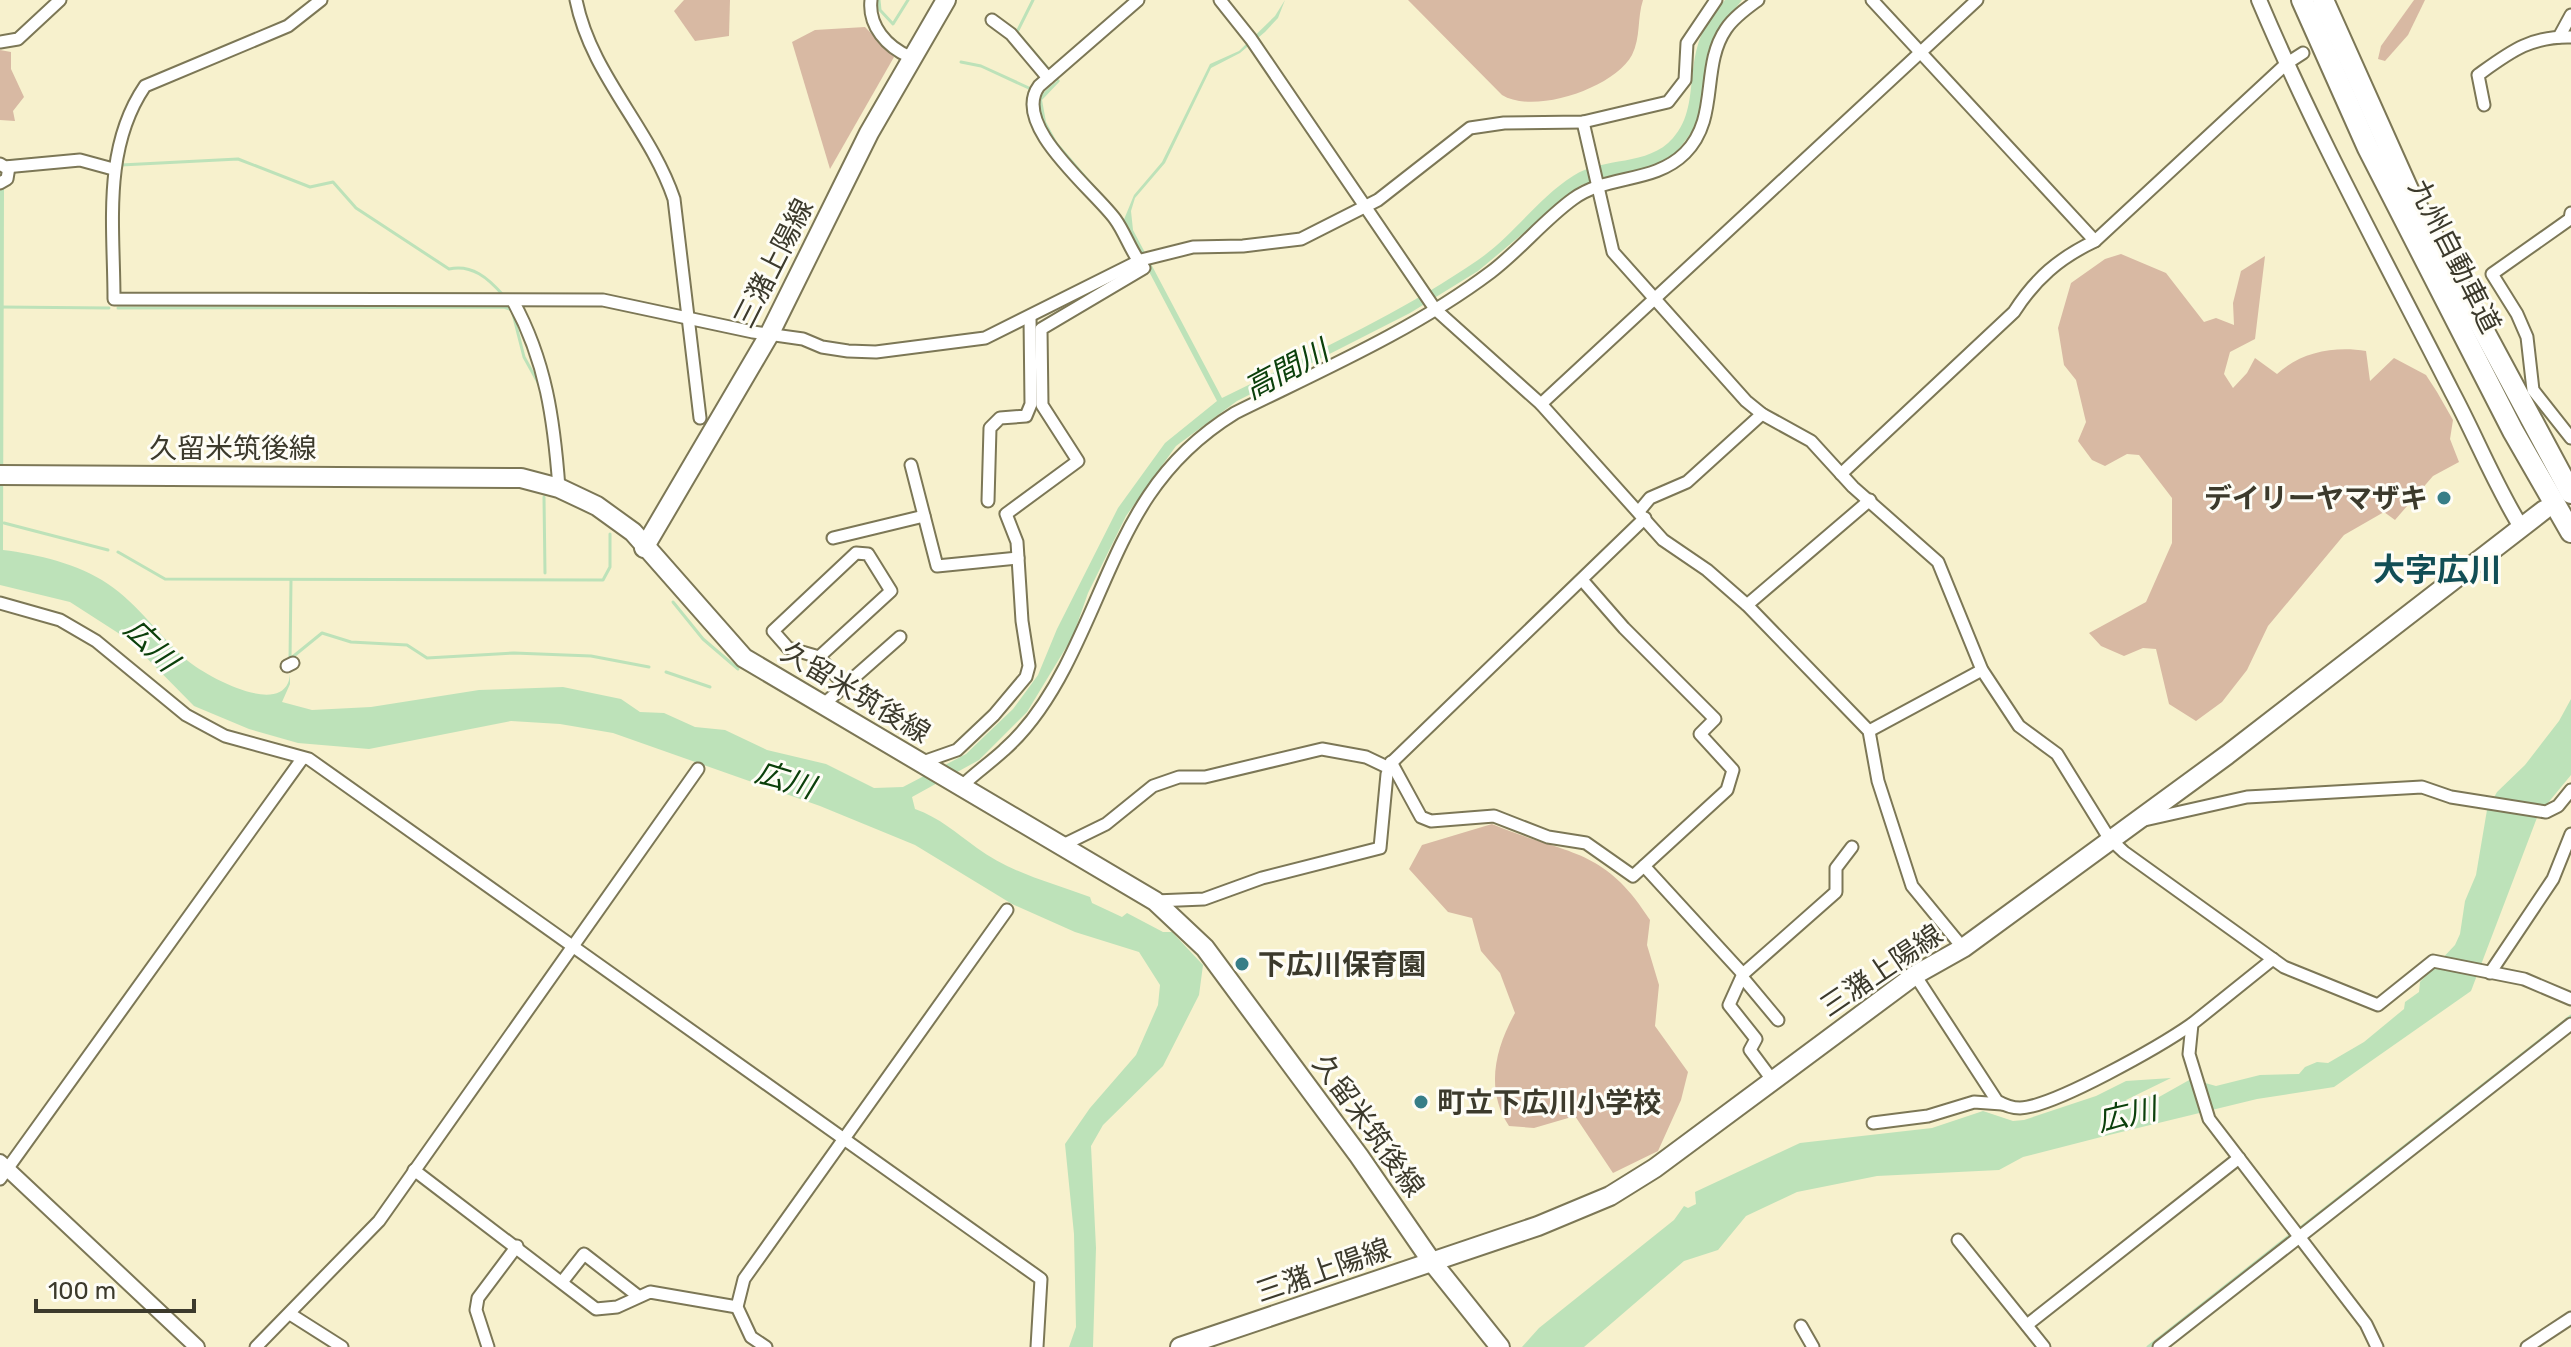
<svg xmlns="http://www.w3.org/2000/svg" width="2571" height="1347" font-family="Rubik,'Noto Sans JP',sans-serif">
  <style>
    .green { fill: #d8b9a3 }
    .water { fill: #bde2b9 }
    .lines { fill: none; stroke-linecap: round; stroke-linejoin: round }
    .stream { stroke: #bde2b9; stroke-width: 3 }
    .minor-casing { stroke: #7c7756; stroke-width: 15 }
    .tertiary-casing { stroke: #7c7756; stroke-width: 18 }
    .primary-casing { stroke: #7c7756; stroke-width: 22 }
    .motorway-casing { stroke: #7c7756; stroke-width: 24 }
    .minor { stroke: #fff; stroke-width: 11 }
    .tertiary { stroke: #fff; stroke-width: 14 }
    .primary { stroke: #fff; stroke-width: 18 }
    .motorway { stroke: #fff; stroke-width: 20 }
    .poi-dot { fill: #377e87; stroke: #fefdf6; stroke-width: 3 }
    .labels { text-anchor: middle; stroke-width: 6; stroke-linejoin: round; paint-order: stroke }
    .street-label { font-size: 28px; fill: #3c3a2c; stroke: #fefdf6 }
    .poi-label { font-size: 28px; font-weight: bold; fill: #3c3a2c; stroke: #fefdf6; text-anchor: start }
    .water-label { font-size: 30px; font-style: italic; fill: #0b400b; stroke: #fefdf6 }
    .quarter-label { font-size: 32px; font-weight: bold; fill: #124e55; stroke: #fefdf6 }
  </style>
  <rect width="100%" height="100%" fill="#f7f1cd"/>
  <!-- green -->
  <g class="green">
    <polygon points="684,0 730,0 729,36 695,41 674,11"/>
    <path d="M1408 0H1643C1637 18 1641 37 1632 55 1614 88 1534 115 1502 95Z"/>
    <polygon points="2414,0 2425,0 2408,35 2385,61 2378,59 2381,46"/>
    <polygon points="865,27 894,57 830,169 792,42 815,30"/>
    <polygon points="0,50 11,52 11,69 24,97 13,111 15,121 0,120"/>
    <path d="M2121 254 2166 273 2204 322 2216 318 2234 325 2233 303 2241 271 2265 256 2255 339 2230 352 2224 374 2233 388 2247 373 2255 358 2277 374C2301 352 2334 346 2366 351L2370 381 2394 358 2426 375 2437 392 2453 420 2450 439 2459 462 2433 476 2395 520 2384 512 2344 535 2268 626 2247 670 2222 702 2196 721 2169 704 2156 649 2143 648 2124 656 2101 646 2089 633 2146 602 2172 543V498L2139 455 2127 454 2105 466 2092 460 2078 441 2086 422 2076 380 2064 365 2058 328 2071 283 2105 259Z"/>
    <path d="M1492 824C1564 855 1603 845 1650 920L1647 945 1659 985 1655 1026 1688 1072 1681 1100 1658 1151 1613 1173 1575 1116 1534 1128 1509 1126C1485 1090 1495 1049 1515 1013L1500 973 1481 951 1472 918 1448 912 1409 869 1422 845Z"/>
  </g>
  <!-- water -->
  <g class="water">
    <path d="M1285 0 1278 18 1265 32 1240 53 1211 68 1165 163 1135 198 1131 211 1133 230 1222 398C1308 355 1398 315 1478 260 1513 236 1537 199 1573 176 1604 156 1648 167 1673 138 1706 101 1675 50 1725 0H1742L1723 24 1697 125 1676 153 1651 167 1581 185 1478 271 1410 313 1237 401 1176 446 1126 516 1088 593 1073 636 1027 712 979 760 912 797 915 809C940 818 955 832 977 848 1009 872 1052 883 1090 897L1092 903 1122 917 1127 913 1163 932H1172L1203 965 1199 995 1163 1066 1103 1125 1091 1146 1096 1248 1093 1347H1069L1076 1327 1074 1234 1065 1144 1090 1108 1136 1055 1158 1005 1160 985 1139 952 1075 932 1012 904 915 845 820 806 613 733 560 724 511 721 369 749 298 743 249 729 194 706 129 640 70 602 0 585V171L4 190 3 550C37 554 79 564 108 584 139 605 160 637 188 661 205 675 274 714 288 683 291 677 290 666 290 659V684L282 702 312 710 371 707 479 690 563 687 621 699 640 712 664 713 695 727 725 730 767 750 826 764 874 788 903 787 966 754 1013 709 1038 675 1057 629 1118 508 1165 443 1217 401 1123 222 1134 195 1162 162 1210 64 1239 51 1275 16Z"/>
    <path d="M1051 71 1060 81 1042 100 1046 122 1057 142 1118 213C1097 190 1033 133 1040 100 1042 92 1051 86 1057 81Z"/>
    <polygon points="2571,699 2571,775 2538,815 2471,991 2334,1087 2257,1099 2105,1136 2023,1157 1999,1170 1877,1176 1797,1192 1746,1216 1718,1250 1684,1261 1584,1347 1522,1347 1539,1328 1674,1220 1684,1206 1688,1208 1696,1204 1695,1192 1800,1143 1932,1128 1983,1111 2013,1121 2024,1120 2096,1096 2126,1081 2171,1078 2126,1100 2132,1103 2146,1099 2142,1096 2159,1097 2191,1079 2216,1086 2260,1075 2299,1074 2305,1067 2317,1062 2328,1063 2364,1042 2404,1009 2405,1002 2419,992 2420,982 2455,945 2460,934 2465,901 2476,875 2487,810 2497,792 2525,765 2559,721"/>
  </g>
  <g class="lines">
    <!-- stream -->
    <g class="stream">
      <polyline points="879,0 880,10 893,24 908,0"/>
      <polyline points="1033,0 1017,32 1051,72"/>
      <polyline points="961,62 981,66 1031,89"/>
      <polyline points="7,161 79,155"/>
      <path d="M121 165 238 159 310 187 333 182 356 208 449 269C472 264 488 278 503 295"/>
      <polyline points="0,307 109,308"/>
      <polyline points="118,308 504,307 512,310 524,357 540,386"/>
      <polyline points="544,497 545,573"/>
      <polyline points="4,523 108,550"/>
      <polyline points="118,552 165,579 603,580 610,567 610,534"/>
      <polyline points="673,602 703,639 738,669"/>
      <polyline points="290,659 322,633 351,642 407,645 427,658 514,653 591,656 649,667"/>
      <polyline points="290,660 291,580"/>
      <polyline points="666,672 710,687"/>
      <polyline points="2299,1229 2571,1016"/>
      <polyline points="2148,1347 2293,1233"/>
    </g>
    <defs>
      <g id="minor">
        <path d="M321 0 288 26 145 86C102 149 114 227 114 299L603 300 753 332 803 339 822 347 848 351 876 352 985 338 1141 260 1193 247 1243 246 1301 239 1378 200 1470 128 1504 123 1583 122 1668 102 1685 80 1687 43 1716 0"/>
        <path d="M576 0C591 75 650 128 674 199L700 418"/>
        <path d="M871 0C868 26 887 47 910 57"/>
        <polyline points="1220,0 1251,39 1435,309 1541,404 1663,540 1707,570 1747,605 1869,731 1878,781 1912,886 1963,948"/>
        <polyline points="1872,0 2095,241"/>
        <polyline points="992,20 1011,34 1048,78"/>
        <polyline points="2559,37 2571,15"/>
        <polyline points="0,42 18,39 60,0"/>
        <path d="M2484 105 2478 75C2510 52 2530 36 2571 37"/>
        <polyline points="1583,122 1613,252 1746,401 1762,414 1811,441 1853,487 1938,562 1982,670 2019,726 2057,754 2109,838 2124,852 2284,967 2378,1005 2433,961 2524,979 2571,999"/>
        <polyline points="0,164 5,167 80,160 113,169"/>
        <polyline points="0,183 7,179 9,167"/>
        <polyline points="2571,213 2570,219 2492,274 2517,314 2527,337 2533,390 2571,438"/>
        <path d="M513 301C546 361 554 420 559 488"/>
        <polyline points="1541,404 1977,0"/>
        <polyline points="911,465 937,566 1018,558"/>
        <path d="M1841 474 2014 312C2035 279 2059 258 2095 241L2286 64 2303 53"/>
        <polyline points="988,501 990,428 1000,418 1026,416 1031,404 1030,317"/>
        <polyline points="1640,510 1650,498 1687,482 1762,414"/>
        <polyline points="833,538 924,516"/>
        <polyline points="0,603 60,620 96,641 186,715 225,736 309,759 1041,1279 1037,1347"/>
        <polyline points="1747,605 1870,500"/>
        <polyline points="819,657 891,591 868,554 856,553 773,631 788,648 819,657 845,686"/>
        <polyline points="287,666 293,663"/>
        <polyline points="824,704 900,637"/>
        <polyline points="1869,731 1982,670"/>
        <polyline points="1391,762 1421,817 1431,821 1494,816 1548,837 1586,843 1633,876 1727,790 1733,770 1700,734 1715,719 1624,628 1583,581"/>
        <path d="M920 763 957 750 994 715 1026 677 1029 666 1022 621 1017 542 1006 514 1078 461 1042 405 1041 329 1144 268C1131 253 1126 234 1115 219 1094 190 1010 125 1039 86L1138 0"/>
        <path d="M962 786C975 773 990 763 1004 750 1029 728 1050 696 1065 667 1117 566 1131 477 1235 413 1322 370 1414 330 1491 272 1520 250 1544 220 1573 199 1607 174 1654 184 1685 153 1720 118 1700 67 1726 29 1734 17 1747 8 1758 0"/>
        <polyline points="2140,821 2247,797 2422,787 2451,797 2546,812 2558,806 2571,790"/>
        <polyline points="1061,846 1106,824 1153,786 1179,777 1205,777 1322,749 1366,757 1387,767 1645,518"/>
        <polyline points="1644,866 1743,974"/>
        <polyline points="1155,901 1204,899 1262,878 1380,848 1387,774"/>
        <polyline points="2273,959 2192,1024 2189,1054 2209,1119 2366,1324 2377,1347"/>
        <polyline points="2490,973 2553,879 2571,834"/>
        <path d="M1915 975 1997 1101C2004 1105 2011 1108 2020 1108 2054 1107 2162 1045 2192 1024"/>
        <polyline points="1743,978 1778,1020"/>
        <polyline points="1773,1081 1750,1050 1756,1039 1729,1005 1743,974 1836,892 1836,868 1852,847"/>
        <polyline points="1873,1123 1928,1116 1974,1102 2002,1104"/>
        <polyline points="414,1170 596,1309 617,1307 650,1292 737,1307"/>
        <polyline points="0,1179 302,759"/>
        <polyline points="1958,1240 2044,1347"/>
        <polyline points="562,1282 584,1254 638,1296"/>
        <polyline points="290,1314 342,1347"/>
        <polyline points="2027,1325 2239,1158"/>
        <polyline points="1801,1326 1813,1347"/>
        <polyline points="256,1347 379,1221 698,769"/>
        <polyline points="488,1347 476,1310 478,1298 517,1246"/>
        <polyline points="766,1347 751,1337 737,1307 744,1279 1007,910"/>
        <polyline points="2159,1347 2571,1024"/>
        <polyline points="2527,1347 2571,1318"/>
      </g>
      <g id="tertiary">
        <path d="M2259 0C2316 135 2386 262 2452 392 2476 437 2494 483 2521 527"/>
        <polyline points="0,1162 197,1347"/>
      </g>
      <g id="primary">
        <polyline points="0,475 521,478 559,488 597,506 633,532 744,658 1155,901 1205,948 1359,1156 1432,1262 1500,1347"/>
        <polyline points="644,548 769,335 869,133 946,0"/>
        <polyline points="1180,1347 1538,1226 1610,1196 1655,1168 1915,975 1963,948 2227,755 2544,510"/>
      </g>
      <g id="motorway">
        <polyline points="2302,0 2368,148 2513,431 2571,532"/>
        <polyline points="2323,0 2409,192 2571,493"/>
      </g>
    </defs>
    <!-- minor casing -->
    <use href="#minor" class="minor-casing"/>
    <!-- tertiary casing -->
    <use href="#tertiary" class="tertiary-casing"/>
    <!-- primary casing -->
    <use href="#primary" class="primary-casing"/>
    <!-- motorway casing -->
    <use href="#motorway" class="motorway-casing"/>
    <!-- minor -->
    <use href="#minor" class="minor"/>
    <!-- tertiary -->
    <use href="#tertiary" class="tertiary"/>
    <!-- primary -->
    <use href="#primary" class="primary"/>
    <!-- motorway -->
    <use href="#motorway" class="motorway"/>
  </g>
  <!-- markers -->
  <g class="poi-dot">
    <circle cx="2444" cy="498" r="8"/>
    <circle cx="1242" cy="964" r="8"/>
    <circle cx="1421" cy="1102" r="8"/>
  </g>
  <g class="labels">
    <!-- street labels -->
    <g class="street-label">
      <text transform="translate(2455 256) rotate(63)" y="10">九州自動車道</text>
      <text transform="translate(773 263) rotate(-63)" y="10">三潴上陽線</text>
      <text x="233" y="458">久留米筑後線</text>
      <text transform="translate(856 692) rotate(31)" y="10">久留米筑後線</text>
      <text transform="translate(1881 970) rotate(-34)" y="10">三潴上陽線</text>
      <text transform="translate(1369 1125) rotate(54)" y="10">久留米筑後線</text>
      <text transform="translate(1323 1270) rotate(-19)" y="10">三潴上陽線</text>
    </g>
    <!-- poi labels -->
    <g class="poi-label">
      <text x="2428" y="508" text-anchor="end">デイリーヤマザキ</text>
      <text x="1258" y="974">下広川保育園</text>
      <text x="1437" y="1112">町立下広川小学校</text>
    </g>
    <!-- water labels -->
    <g class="water-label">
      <text transform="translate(1286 370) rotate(-28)" y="10">高間川</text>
      <text transform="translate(151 645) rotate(44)" y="10">広川</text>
      <text transform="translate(785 780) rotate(17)" y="10">広川</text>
      <text transform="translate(2127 1115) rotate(-13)" y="10">広川</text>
    </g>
    <!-- quarter labels -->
    <g class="quarter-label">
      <text x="2437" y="581">大字広川</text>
    </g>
  </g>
  <!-- scale -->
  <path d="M36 1299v12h158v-12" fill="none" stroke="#3c3a2c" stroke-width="4"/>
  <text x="48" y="1299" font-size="24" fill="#3c3a2c" stroke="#fefdf6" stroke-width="6" paint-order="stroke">100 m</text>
</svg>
